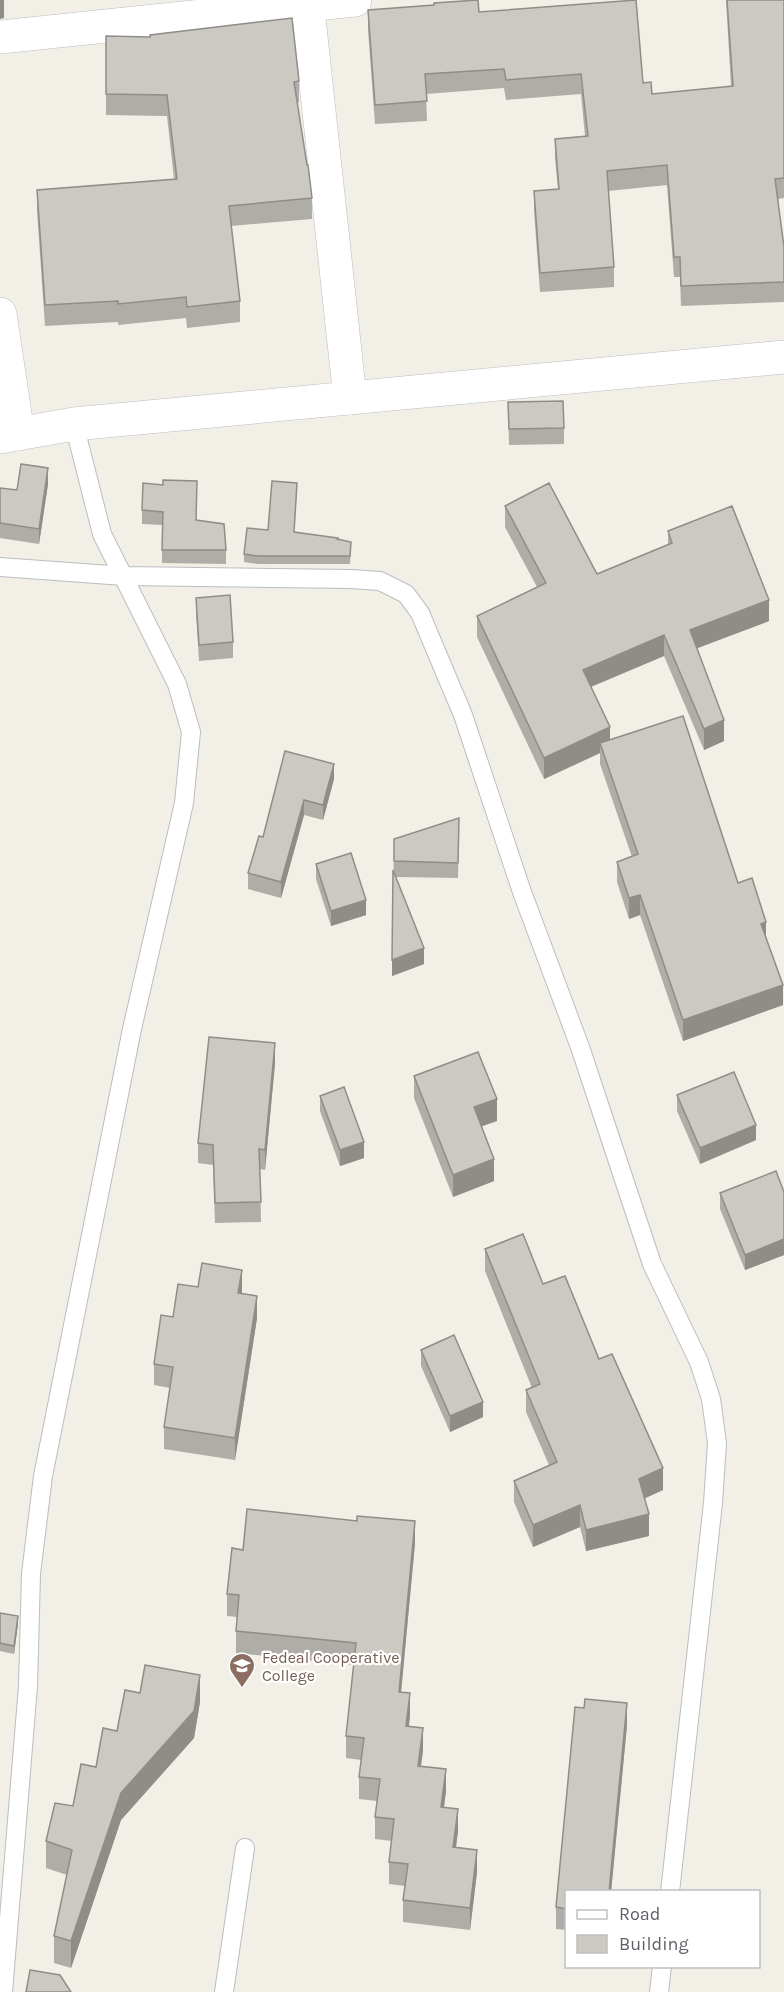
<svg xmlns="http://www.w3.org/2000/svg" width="784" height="1992" font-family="Karla,sans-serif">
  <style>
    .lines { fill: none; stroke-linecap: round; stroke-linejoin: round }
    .lane-casing { stroke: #babdc2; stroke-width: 20 }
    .street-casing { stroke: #babdc2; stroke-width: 34 }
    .lane { stroke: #fff; stroke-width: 18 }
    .street { stroke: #fff; stroke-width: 33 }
    .wall { fill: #afada8 }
    .shaded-wall { fill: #8f8d88 }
    .building { fill: #ccc9c3; stroke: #8f8d88; stroke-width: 1.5 }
    .labels { text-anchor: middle; stroke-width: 4.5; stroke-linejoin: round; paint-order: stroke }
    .education-label { font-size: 16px; fill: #785e54; stroke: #fff; text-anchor: start }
  </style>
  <rect width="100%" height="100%" fill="#f1efe6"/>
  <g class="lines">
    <defs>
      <g id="lane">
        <polyline points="0,567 124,576 351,579 380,581 406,594 420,613 463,715 522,892 580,1047 652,1264 699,1362 711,1399 717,1443 713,1503 670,1892"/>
        <polyline points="3,1992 28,1686 31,1574 43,1476 132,1029 184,803 191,732 177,684 102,534 74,424"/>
        <polyline points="224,1992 245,1848"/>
        <polyline points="659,1992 662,1966"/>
      </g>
      <g id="street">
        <polyline points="307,0 350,398"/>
        <polyline points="0,37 355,0"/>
        <polyline points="0,314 18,434"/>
        <polyline points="0,437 74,424 784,357"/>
      </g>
    </defs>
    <!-- lane casing -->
    <use href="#lane" class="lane-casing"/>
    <!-- street casing -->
    <use href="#street" class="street-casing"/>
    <!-- lane -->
    <use href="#lane" class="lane"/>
    <!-- street -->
    <use href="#street" class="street"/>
  </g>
  <!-- wall -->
  <g class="wall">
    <polygon points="726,0 784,0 784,198 778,199 784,247 784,302 681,306 680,277 674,277 667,185 608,191 614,267 614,287 540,292 534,211 534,191 558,189 555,158 555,139 585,136 581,94 506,100 504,88 426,94 427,121 375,124 368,30 368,10 479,12 643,83 652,94 731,86"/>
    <polygon points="106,36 299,81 299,102 297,103 312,198 312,219 231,226 240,301 240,322 187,328 186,318 118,325 118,322 45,326 37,211 37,190 174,179 167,116 106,115"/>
    <polygon points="508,402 564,428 564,444 509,445"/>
    <polygon points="48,484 39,544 0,538 0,488 17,490"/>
    <polygon points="163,485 226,550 226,564 162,563 162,525 142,524 142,510"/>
    <polygon points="297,491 294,532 337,539 351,550 350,564 258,564 244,562 244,554 268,530"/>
    <polygon points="505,506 597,574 668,545 668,531 769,621 697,648 724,741 704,750 664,656 591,687 610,740 738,883 766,937 783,1005 683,1041 640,915 629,919 617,882 617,862 632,857 600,764 600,753 544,779 477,637 477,616 537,587 505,527"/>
    <polygon points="196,598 233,642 233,658 199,661 196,613"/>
    <polygon points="285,751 334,779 323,820 304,815 281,898 248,889 248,873 263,837"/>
    <polygon points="459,818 458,878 396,877 424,964 392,976 394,839"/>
    <polygon points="316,864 366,915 331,926 316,879"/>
    <polygon points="275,1063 265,1170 260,1169 261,1222 215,1223 213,1165 198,1163 198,1143"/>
    <polygon points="414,1076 497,1121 482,1126 494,1181 453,1197 414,1098"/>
    <polygon points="677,1095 756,1140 700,1164 677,1111"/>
    <polygon points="320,1096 364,1158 340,1166 320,1111"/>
    <polygon points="784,1192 784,1255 745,1270 720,1209 720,1193"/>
    <polygon points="485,1249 543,1284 599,1359 663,1490 645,1498 649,1536 586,1551 580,1527 533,1547 514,1502 514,1481 549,1465 526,1412 526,1390 532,1388 485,1271"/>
    <polygon points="198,1287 242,1292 242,1294 257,1318 235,1460 164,1449 164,1427 170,1388 154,1385 154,1364 173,1317"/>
    <polygon points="421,1350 483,1417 450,1432 421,1366"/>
    <polygon points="415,1543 401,1692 410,1715 409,1726 423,1750 421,1766 446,1791 444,1807 458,1831 456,1847 477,1872 470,1930 403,1922 403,1900 405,1886 389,1884 389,1862 392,1841 375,1839 375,1817 377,1801 359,1799 359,1777 361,1760 346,1758 346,1736 354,1665 236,1653 236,1631 237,1617 227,1616 227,1594 243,1550"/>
    <polygon points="0,1613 18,1624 14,1654 0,1651"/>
    <polygon points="200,1702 194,1738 121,1820 71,1968 54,1963 54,1936 67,1875 46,1868 46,1841 73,1806 96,1767"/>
    <polygon points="627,1725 611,1892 567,1892 567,1930 556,1929 556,1907"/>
  </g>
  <!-- shaded-wall -->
  <g class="shaded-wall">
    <polygon points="0,0 4,0 4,18 0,19"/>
    <polygon points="48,468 48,484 39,544 39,529"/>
    <polygon points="769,600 769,621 690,651 690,630"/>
    <polygon points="664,635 664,656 583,690 583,670"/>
    <polygon points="724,720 724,741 704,750 704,729"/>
    <polygon points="610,727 610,748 600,743 600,753 544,779 544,758"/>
    <polygon points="334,764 334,779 323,820 323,805"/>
    <polygon points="304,800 304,815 281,898 281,882"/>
    <polygon points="640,895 640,915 629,919 629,898"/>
    <polygon points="366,900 366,915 331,926 331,911"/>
    <polygon points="766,922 766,943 761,924"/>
    <polygon points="424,948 424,964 392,976 392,960"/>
    <polygon points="783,985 783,1005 683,1041 683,1020"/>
    <polygon points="275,1043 275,1063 265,1170 265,1150"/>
    <polygon points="497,1099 497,1121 474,1129 474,1107"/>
    <polygon points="756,1125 756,1140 700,1164 700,1148"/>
    <polygon points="364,1142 364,1158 340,1166 340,1150"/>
    <polygon points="494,1159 494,1181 453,1197 453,1175"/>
    <polygon points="784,1239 784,1255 745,1270 745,1255"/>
    <polygon points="242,1270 242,1292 238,1315 238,1293"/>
    <polygon points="257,1296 257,1318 235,1460 235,1438"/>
    <polygon points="483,1402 483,1417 450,1432 450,1416"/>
    <polygon points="663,1468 663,1490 639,1501 639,1479"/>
    <polygon points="580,1505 580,1527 533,1547 533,1525"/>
    <polygon points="649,1514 649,1536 586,1551 586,1530"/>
    <polygon points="415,1521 415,1543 399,1714 399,1692"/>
    <polygon points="18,1616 18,1624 14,1654 14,1646"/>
    <polygon points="200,1675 200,1702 194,1738 121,1820 71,1968 71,1941 121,1793"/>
    <polygon points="410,1693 410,1715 406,1748 406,1726"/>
    <polygon points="627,1703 627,1725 611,1892 609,1892"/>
    <polygon points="423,1728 423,1750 418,1788 418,1766"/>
    <polygon points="446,1769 446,1791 441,1829 441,1807"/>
    <polygon points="458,1809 458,1831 453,1869 453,1847"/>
    <polygon points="477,1850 477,1872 470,1930 470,1908"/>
  </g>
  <!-- building -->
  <g class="building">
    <polygon points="478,0 479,12 636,0 643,83 651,82 652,94 733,86 727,0 784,0 784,178 775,179 784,247 784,282 681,286 680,257 674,257 667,165 607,171 614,267 540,273 534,191 559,189 555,139 588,136 581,74 506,80 504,69 425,74 427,101 375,105 368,10 434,5 434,3"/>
    <polygon points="292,18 299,81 294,82 307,165 308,165 312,198 229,206 240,301 187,307 186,297 118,304 118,301 45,305 37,190 177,179 167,95 106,94 106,36 150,37 150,35"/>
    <polygon points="563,401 564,428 509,429 508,402"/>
    <polygon points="21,464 48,468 39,529 0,523 0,488 17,490"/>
    <polygon points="163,480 197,481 196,520 224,524 226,550 162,550 163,512 142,510 143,483 163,485"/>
    <polygon points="272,481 297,483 294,532 338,538 337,539 351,542 350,556 258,556 244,554 247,528 268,530"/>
    <polygon points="549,483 597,574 672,543 668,531 732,506 769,600 690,630 724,720 704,729 664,635 583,670 610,727 544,758 477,616 546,583 505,506"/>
    <polygon points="230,595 233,642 199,645 196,598"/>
    <polygon points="683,716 738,883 752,878 766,922 761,924 783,985 683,1020 640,895 629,898 617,862 638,854 600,743"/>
    <polygon points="285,751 334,764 323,805 304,800 281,882 248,873 259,836 263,837"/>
    <polygon points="459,818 458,863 394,861 394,839"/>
    <polygon points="351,853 366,900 331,911 316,864"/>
    <polygon points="393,870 424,948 392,960"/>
    <polygon points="209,1037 275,1043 265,1150 259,1149 261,1202 215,1203 213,1145 198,1143"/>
    <polygon points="478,1052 497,1099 474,1107 494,1159 453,1175 414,1076"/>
    <polygon points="734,1072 756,1125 700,1148 677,1095"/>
    <polygon points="344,1087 364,1142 340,1150 320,1096"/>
    <polygon points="776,1171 784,1192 784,1239 745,1255 720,1193"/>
    <polygon points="523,1234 543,1284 565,1276 599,1359 612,1354 663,1468 639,1479 649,1514 586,1530 580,1505 533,1525 514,1481 557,1462 526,1390 540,1384 485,1249"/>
    <polygon points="202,1263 242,1270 238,1293 257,1296 235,1438 164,1427 173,1367 154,1364 161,1315 173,1317 178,1284 198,1287"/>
    <polygon points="454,1335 483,1402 450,1416 421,1350"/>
    <polygon points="247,1509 357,1521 357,1516 415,1521 399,1692 410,1693 406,1726 423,1728 418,1766 446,1769 441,1807 458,1809 453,1847 477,1850 470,1908 403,1900 408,1864 389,1862 394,1819 375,1817 380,1779 359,1777 364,1738 346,1736 356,1643 236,1631 239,1595 227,1594 232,1548 243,1550"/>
    <polygon points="0,1613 18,1616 14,1646 0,1643"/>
    <polygon points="145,1665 200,1675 194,1711 121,1793 71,1941 54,1936 72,1850 46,1841 55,1803 73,1806 81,1764 96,1767 103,1728 117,1731 125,1690 140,1693"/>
    <polygon points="585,1699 627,1703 609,1892 567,1892 567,1909 556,1907 575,1707 584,1708"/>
    <polygon points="30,1970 60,1975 71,1992 26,1992"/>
  </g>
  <!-- icons -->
  <defs>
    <symbol id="university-pin" viewBox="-11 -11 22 30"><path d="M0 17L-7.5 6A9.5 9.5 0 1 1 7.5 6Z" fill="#8d6e63" stroke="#fff"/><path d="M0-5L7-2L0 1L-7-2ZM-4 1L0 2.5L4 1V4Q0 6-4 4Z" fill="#fff"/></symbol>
  </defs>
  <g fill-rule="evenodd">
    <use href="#university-pin" x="227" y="1651" width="30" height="40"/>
  </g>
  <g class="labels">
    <!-- education labels -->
    <g class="education-label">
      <text x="262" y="1663">Fedeal Cooperative<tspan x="262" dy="18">College</tspan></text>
    </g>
  </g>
  <!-- legend -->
  <rect x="565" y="1890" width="195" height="78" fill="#ffffff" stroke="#bec0c2" stroke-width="1.5"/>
  <rect x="577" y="1910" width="30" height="9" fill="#ffffff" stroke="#bec0c2" stroke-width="1.5"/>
  <text x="619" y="1920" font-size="18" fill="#5d6167">Road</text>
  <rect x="577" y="1935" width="30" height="18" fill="#ccc9c3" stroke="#bec0c2" stroke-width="1.5"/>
  <text x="619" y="1950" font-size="18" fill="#5d6167">Building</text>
</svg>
